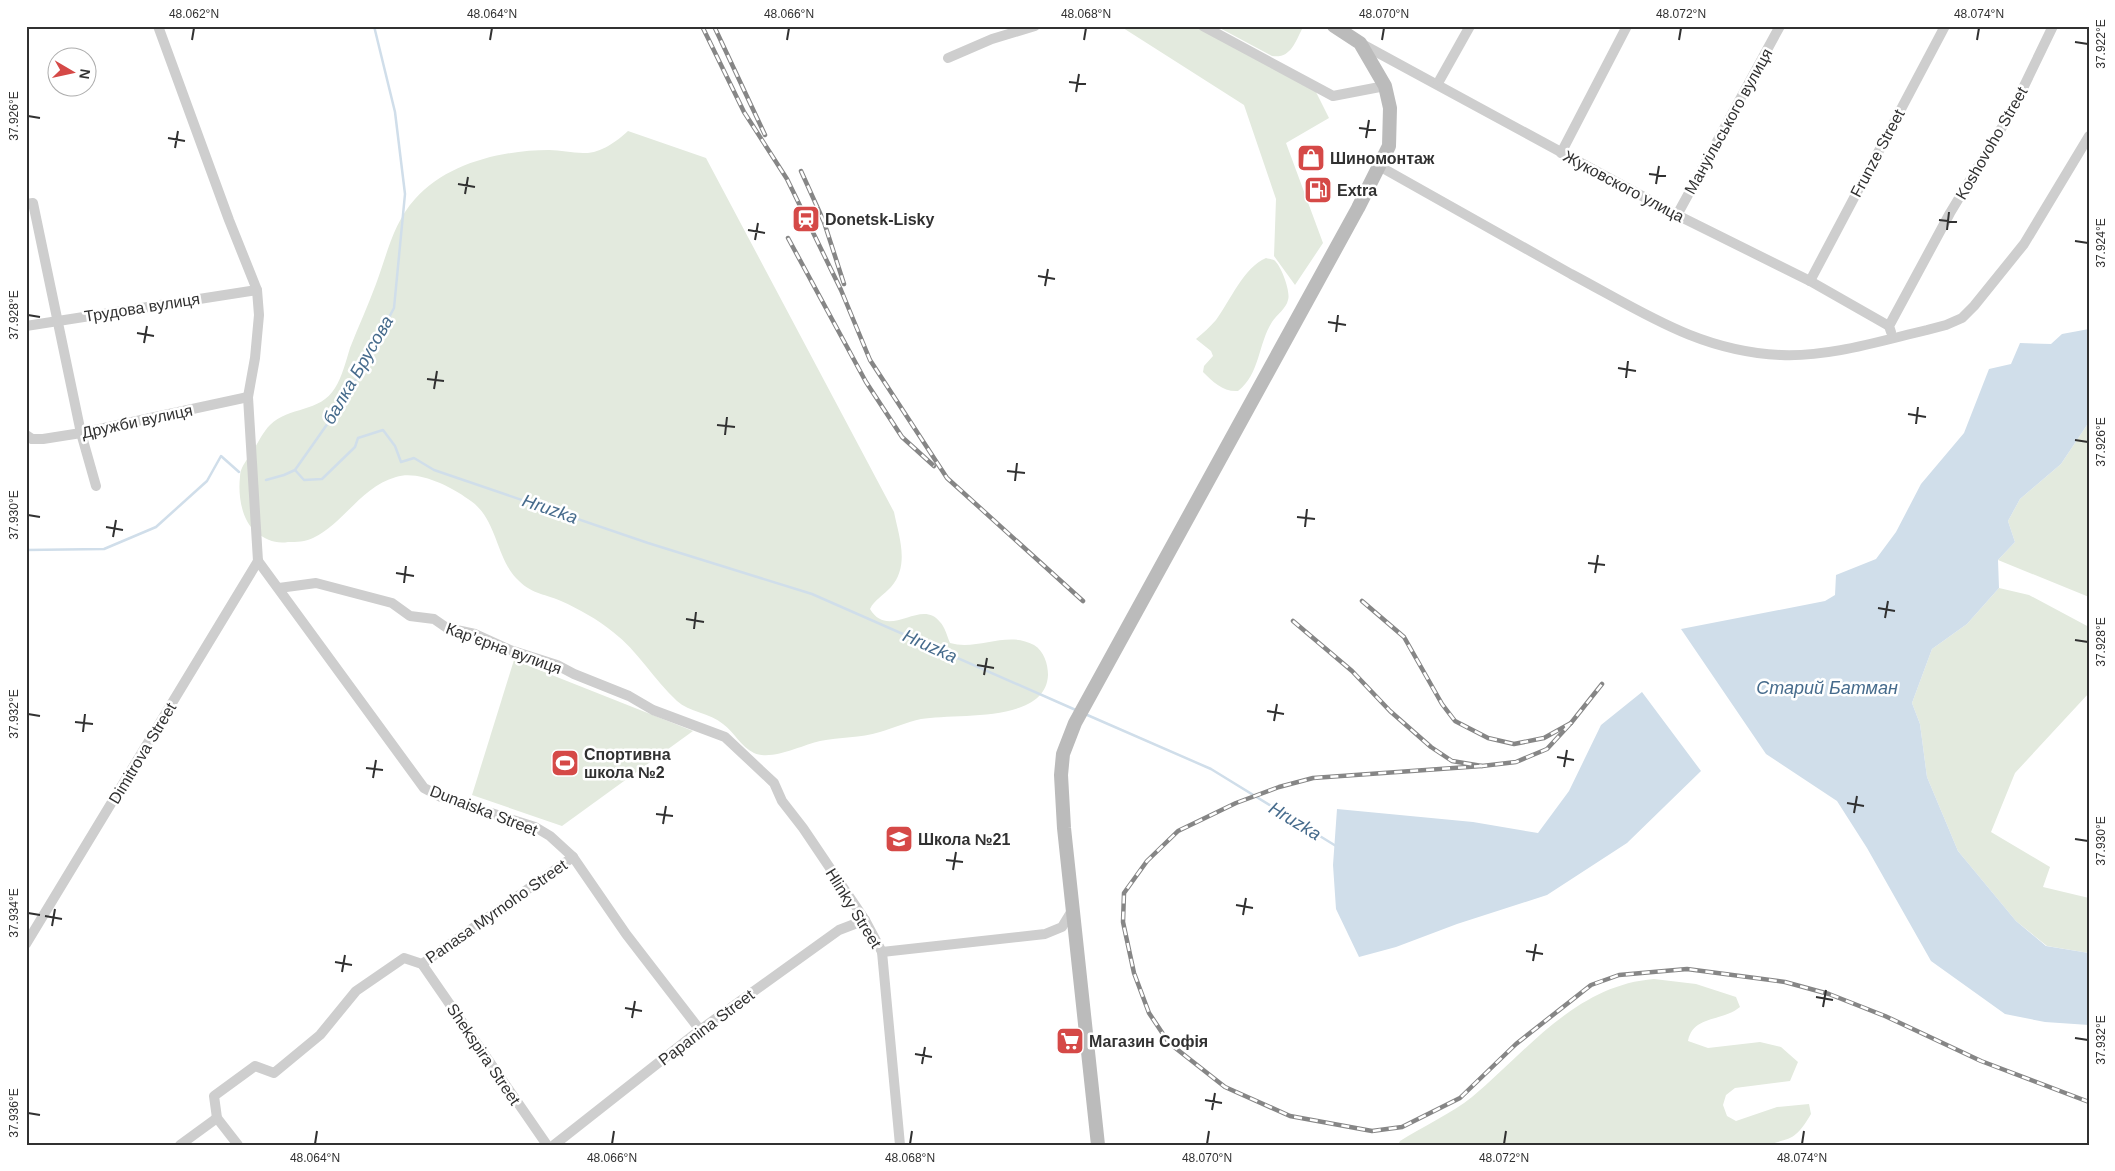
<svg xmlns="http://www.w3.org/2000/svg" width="2115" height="1171" font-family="Helvetica,sans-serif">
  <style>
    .green { fill: #e3eade }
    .water { fill: #d0deea }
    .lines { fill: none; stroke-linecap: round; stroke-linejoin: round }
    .stream { stroke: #d0deea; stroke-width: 2.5 }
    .street { stroke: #cecece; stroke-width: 10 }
    .secondary { stroke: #bbb; stroke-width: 14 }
    .rail-casing { stroke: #868686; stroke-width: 4.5 }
    .rail { stroke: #fff; stroke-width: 2.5; stroke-dasharray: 8; stroke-linecap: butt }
    .ticks { fill: none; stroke: #313131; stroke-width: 2 }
    .labels { text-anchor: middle; stroke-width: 5; stroke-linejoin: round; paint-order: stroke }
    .street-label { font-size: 16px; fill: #313131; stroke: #fff }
    .poi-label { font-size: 16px; font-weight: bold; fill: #313131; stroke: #fff; text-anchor: start }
    .water-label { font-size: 18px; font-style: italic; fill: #466b8c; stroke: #fff }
    .neatline { fill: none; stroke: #313131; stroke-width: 2 }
    .ticks-label { font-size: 12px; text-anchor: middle; fill: #313131 }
  </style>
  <rect width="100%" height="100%" fill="#fff"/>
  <!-- green -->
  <g class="green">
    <polygon points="1120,26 1197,26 1316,92 1329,118 1286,143 1323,243 1295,285 1274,256 1276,199 1244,105"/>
    <path d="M1216 26H1301L1302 29C1295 43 1290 59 1272 56Z"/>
    <path d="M628 131 706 158 894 512C899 537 910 565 891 587 884 595 874 600 870 609 889 641 921 597 940 622 945 627 947 636 950 643 978 651 1007 630 1034 645 1044 651 1048 664 1048 675 1046 724 955 713 921 719 907 722 893 728 880 732 860 738 840 737 820 741 802 745 772 761 754 753 741 747 734 732 723 724 710 713 689 712 677 701 654 680 638 651 613 632 597 619 579 609 561 601 542 593 531 594 516 578 495 555 497 517 468 499 450 486 418 470 396 477 361 487 344 523 313 538 305 542 297 542 288 542 276 544 266 540 256 532 241 520 238 494 240 477 240 468 246 461 251 454 257 445 262 433 270 425 289 406 320 413 335 388 342 377 346 361 350 348 358 327 368 306 376 284 387 255 393 223 415 199 447 163 503 150 549 150 560 150 572 153 583 153 600 154 616 142 628 131Z"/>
    <path d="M1266 258C1269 259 1272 259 1274 260 1281 265 1291 292 1288 300 1286 309 1277 314 1272 322 1258 344 1260 374 1238 391 1223 392 1213 382 1203 372L1204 366 1213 356 1211 351 1196 339C1203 333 1210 327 1216 320 1230 301 1244 267 1266 258Z"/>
    <polygon points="2089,422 2089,597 1998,560 2015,542 2008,521 2020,499 2061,464"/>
    <polygon points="1999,588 2029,595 2089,627 2089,693 2015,773 1991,832 2050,867 2043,887 2089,898 2089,953 2047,946 2016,921 1958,851 1927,777 1920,724 1912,703 1932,649 1967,624"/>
    <polygon points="514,660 693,731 562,826 472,795"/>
    <path d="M1654 979 1696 984 1736 997 1740 1007C1722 1022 1693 1015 1688 1041L1708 1048 1760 1042 1781 1047 1798 1062 1790 1081 1735 1088 1726 1095 1723 1105 1727 1116 1736 1121 1777 1107 1809 1104 1811 1114C1796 1139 1793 1138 1766 1145H1398L1400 1141C1422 1127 1452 1113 1472 1097 1527 1051 1576 985 1654 979Z"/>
  </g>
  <!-- water -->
  <g class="water">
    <polygon points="2089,329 2089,422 2061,464 2020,499 2008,521 2015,542 1998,560 1999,588 1967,624 1932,649 1912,703 1920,724 1927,777 1958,851 2016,921 2046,946 2089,953 2089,1025 2045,1022 2005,1014 1931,961 1867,848 1837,801 1766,754 1681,629 1825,601 1835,595 1836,575 1876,559 1896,532 1921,484 1964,433 1989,369 2011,364 2020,343 2051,344 2062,334"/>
    <polygon points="1642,692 1701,771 1627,843 1547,895 1457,924 1396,947 1359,957 1336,909 1333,865 1337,809 1473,822 1538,833 1569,791 1601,725"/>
  </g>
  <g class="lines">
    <!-- stream -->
    <g class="stream">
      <polyline points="295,470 347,396 394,308 405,194 395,112 374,26"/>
      <polyline points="266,480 284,475 295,470 304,480 322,479 355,447 358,438 383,430 395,446 401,462 414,458 434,470 648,543 812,594 1078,711"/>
      <polyline points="26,550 104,549 156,527 207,481 221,456 239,472"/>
      <polyline points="1085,714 1211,769 1336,846"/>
    </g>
    <!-- street -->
    <g class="street">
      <polyline points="158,26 229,220 257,290 259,315 255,358 248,397 258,561"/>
      <polyline points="1203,26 1333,96 1385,86"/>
      <polyline points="1360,43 1677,215 1810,281 1889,326"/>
      <polyline points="948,58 992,39 1035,26"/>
      <polyline points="1438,83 1470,26"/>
      <polyline points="1561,153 1627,26"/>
      <path d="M1379 166C1443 202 1507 238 1571 274 1641 311 1699 352 1781 355 1830 357 1880 341 1927 330L1946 325 1962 318 1974 306 2024 244 2089 136"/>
      <polyline points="26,204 33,203 81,433 96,486"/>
      <polyline points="1677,215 1780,26"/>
      <polyline points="1810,281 1945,26"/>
      <polyline points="26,326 257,290"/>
      <polyline points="1891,332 1889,326 1950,213 2013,109 2053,26"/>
      <polyline points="26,435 32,439 43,439 81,433 248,397"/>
      <polyline points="258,561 424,788 441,797 535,827 550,836 573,857 626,934 700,1030"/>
      <polyline points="279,588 316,583 392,603 410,616 434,619 447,628 475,634 510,650 557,665 574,674 629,696 653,710 725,737 774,783 782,801 803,828 865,920 882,952 900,1145"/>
      <polyline points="26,944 258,561"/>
      <polyline points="882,952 1045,934 1062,927 1073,909"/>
      <polyline points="422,964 547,1145"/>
      <polyline points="422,964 573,857"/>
      <polyline points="180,1145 217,1118"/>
      <polyline points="238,1145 217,1118 214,1096 255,1066 274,1073 320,1035 356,991 404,958 422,964"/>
      <polyline points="554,1145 700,1030 839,930 865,920"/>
    </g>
    <!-- secondary -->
    <polyline class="secondary" points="1098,1145 1064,828 1061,775 1063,754 1075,723 1358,208 1389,146 1390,108 1385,86 1360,43 1334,26"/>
    <defs>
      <g id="rail">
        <polyline points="702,26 744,112 787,179 841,290 870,360 947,478 1083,601"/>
        <polyline points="714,26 765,135"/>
        <polyline points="801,171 824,222 844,284"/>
        <polyline points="788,238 866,382 902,437 934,466"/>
        <polyline points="1362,601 1404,637 1442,704 1455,721 1488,738 1514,744 1544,738 1571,723 1602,684"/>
        <polyline points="1293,621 1352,671 1390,711 1431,747 1452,761 1482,766 1516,762 1547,749 1571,723"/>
        <polyline points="1482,766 1313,778 1279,787 1236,803 1178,831 1147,861 1124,893 1123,922 1134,973 1149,1013 1169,1043 1225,1087 1290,1116 1372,1131 1402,1127 1460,1098 1516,1044 1591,985 1619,975 1687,969 1785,982 1829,994 1885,1016 1981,1061 2089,1102"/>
      </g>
    </defs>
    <!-- rail casing -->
    <use href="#rail" class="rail-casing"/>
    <!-- rail -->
    <use href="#rail" class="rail"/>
  </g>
  <!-- ticks -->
  <path class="ticks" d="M192 40 194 28M490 40 492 28M787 40 789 28M1084 40 1086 28M1382 40 1384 28M1679 40 1681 28M1977 40 1979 28M2075 42 2088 44M1069 82 1086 84M1076 92 1079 74M28 116 40 118M1359 128 1376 130M168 138 185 141M1366 138 1369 120M175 148 178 131M1649 174 1666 176M458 184 475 187M1656 184 1659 166M465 194 468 177M1939 220 1957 222M748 230 765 233M1947 230 1949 212M755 240 758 223M2075 241 2088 243M1038 276 1055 279M1045 286 1048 269M28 315 40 317M1328 322 1346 325M1336 332 1338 315M137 333 154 336M144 343 147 326M1618 368 1636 371M1626 378 1628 361M427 379 444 381M434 389 437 371M1908 414 1926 417M1916 424 1918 407M717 425 735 427M725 435 727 417M2075 440 2088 442M1007 471 1025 473M1015 481 1017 463M28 515 40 517M1297 517 1315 519M106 527 123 530M1305 527 1307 509M113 537 116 520M1588 563 1605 565M396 573 414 576M1595 573 1598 555M404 583 406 566M1878 608 1895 611M1885 618 1888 601M686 619 704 622M694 629 696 612M2075 640 2088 642M977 665 994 668M984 675 987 658M1267 711 1284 714M28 714 40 716M1274 721 1277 704M75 722 93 724M83 732 85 714M1557 757 1574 760M1564 767 1567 750M366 768 383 770M373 778 376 760M1847 803 1864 806M1854 813 1857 796M656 814 673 816M663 824 666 806M2075 839 2088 841M946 860 963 862M953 870 956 852M1236 905 1253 908M28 913 40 915M1243 915 1246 898M45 916 62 919M52 926 55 909M1526 951 1543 954M1533 961 1536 944M335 962 352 965M342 972 345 955M1816 997 1833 1000M1823 1007 1826 990M625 1008 642 1011M632 1018 635 1001M2075 1038 2088 1040M915 1054 932 1057M922 1064 925 1047M1205 1100 1222 1103M1212 1110 1215 1093M28 1113 40 1115M315 1144 317 1131M612 1144 614 1131M910 1144 912 1131M1207 1144 1209 1131M1504 1144 1506 1131M1802 1144 1804 1131"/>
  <!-- icons -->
  <defs>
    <symbol id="shop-square" viewBox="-11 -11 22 22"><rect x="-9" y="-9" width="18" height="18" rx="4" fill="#d54947" stroke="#fff"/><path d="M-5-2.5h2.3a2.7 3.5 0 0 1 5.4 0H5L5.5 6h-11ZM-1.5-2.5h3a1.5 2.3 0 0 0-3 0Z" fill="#fff"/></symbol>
    <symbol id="fuel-square" viewBox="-11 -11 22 22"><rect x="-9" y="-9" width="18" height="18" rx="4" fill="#d54947" stroke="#fff"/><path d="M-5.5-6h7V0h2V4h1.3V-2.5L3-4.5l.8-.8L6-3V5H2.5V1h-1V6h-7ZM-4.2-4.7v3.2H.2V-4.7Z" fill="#fff"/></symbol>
    <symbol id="station-square" viewBox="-11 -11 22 22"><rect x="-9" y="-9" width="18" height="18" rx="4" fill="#d54947" stroke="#fff"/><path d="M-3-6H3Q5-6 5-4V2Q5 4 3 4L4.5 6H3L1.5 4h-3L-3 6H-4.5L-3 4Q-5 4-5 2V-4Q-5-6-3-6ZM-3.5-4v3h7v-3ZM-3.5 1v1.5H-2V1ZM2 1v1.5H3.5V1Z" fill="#fff"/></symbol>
    <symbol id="stadium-square" viewBox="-11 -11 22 22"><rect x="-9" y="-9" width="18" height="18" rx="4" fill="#d54947" stroke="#fff"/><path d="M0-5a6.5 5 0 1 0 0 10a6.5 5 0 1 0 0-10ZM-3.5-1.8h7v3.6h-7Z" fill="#fff"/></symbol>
    <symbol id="school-square" viewBox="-11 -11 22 22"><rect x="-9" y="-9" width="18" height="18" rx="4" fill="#d54947" stroke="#fff"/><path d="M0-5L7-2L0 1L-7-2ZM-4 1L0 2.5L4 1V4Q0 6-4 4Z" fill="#fff"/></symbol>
    <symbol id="supermarket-square" viewBox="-11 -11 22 22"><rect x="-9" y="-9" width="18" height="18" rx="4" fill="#d54947" stroke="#fff"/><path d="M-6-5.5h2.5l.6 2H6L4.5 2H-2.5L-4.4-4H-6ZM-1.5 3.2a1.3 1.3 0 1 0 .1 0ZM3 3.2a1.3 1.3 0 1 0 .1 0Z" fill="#fff"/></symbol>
  </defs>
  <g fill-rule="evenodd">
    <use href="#shop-square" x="1295" y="142" width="32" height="32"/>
    <use href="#fuel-square" x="1302" y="174" width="32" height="32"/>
    <use href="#station-square" x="790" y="203" width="32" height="32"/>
    <use href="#stadium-square" x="549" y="747" width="32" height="32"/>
    <use href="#school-square" x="883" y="823" width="32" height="32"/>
    <use href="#supermarket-square" x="1054" y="1025" width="32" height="32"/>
  </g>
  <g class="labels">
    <!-- street labels -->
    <g class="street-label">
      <text transform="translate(1728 121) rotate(-61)" y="6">Мануільського вулиця</text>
      <text transform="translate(1991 143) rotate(-60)" y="6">Koshovoho Street</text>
      <text transform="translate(1877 153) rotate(-62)" y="6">Frunze Street</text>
      <text transform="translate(1624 186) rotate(28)" y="6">Жуковского улица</text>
      <text transform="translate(142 307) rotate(-9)" y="6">Трудова вулиця</text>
      <text transform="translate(137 421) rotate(-12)" y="6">Дружби вулиця</text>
      <text transform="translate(504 648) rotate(20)" y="6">Кар’єрна вулиця</text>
      <text transform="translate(142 753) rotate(-59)" y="6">Dimitrova Street</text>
      <text transform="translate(484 810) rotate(21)" y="6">Dunaiska Street</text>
      <text transform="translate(854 908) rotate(58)" y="6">Hlinky Street</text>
      <text transform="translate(496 911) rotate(-35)" y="6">Panasa Myrnoho Street</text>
      <text transform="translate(706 1027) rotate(-37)" y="6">Papanina Street</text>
      <text transform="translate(484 1054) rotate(56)" y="6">Shekspira Street</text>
    </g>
    <!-- poi labels -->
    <g class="poi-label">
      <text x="1330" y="164">Шиномонтаж</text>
      <text x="1337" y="196">Extra</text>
      <text x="825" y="225">Donetsk-Lisky</text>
      <text x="584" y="760">Спортивна<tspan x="584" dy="18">школа №2</tspan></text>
      <text x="918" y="845">Школа №21</text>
      <text x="1089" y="1047">Магазин Софія</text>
    </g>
    <!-- water labels -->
    <g class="water-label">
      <text transform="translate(358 370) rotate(-60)" y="6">балка Брусова</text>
      <text transform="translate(550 509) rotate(19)" y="6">Hruzka</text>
      <text transform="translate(930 646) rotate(24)" y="6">Hruzka</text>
      <text x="1827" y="694">Старий Батман</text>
      <text transform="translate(1295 821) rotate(31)" y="6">Hruzka</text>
    </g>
  </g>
  <!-- border -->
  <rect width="2115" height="1171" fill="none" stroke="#ffffff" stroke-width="55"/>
  <!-- north arrow -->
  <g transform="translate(72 72) rotate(99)"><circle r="24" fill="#ffffff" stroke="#adadad"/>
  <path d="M0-4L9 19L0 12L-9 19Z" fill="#d54947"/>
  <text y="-8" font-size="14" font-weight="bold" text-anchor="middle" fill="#313131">N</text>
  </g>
  <rect x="28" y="28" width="2060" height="1116" class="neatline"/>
  <g class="ticks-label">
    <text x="194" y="18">48.062°N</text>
    <text x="492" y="18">48.064°N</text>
    <text x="789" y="18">48.066°N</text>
    <text x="1086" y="18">48.068°N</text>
    <text x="1384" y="18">48.070°N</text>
    <text x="1681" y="18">48.072°N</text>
    <text x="1979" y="18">48.074°N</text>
    <text transform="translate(2101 44) rotate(-90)" y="4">37.922°E</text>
    <text transform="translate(14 116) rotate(-90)" y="4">37.926°E</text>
    <text transform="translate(2101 243) rotate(-90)" y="4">37.924°E</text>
    <text transform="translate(14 315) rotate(-90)" y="4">37.928°E</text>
    <text transform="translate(2101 442) rotate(-90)" y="4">37.926°E</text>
    <text transform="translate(14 515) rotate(-90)" y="4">37.930°E</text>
    <text transform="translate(2101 642) rotate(-90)" y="4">37.928°E</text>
    <text transform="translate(14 714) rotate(-90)" y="4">37.932°E</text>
    <text transform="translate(2101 841) rotate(-90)" y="4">37.930°E</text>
    <text transform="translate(14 913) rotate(-90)" y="4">37.934°E</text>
    <text transform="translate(2101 1040) rotate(-90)" y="4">37.932°E</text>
    <text transform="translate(14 1113) rotate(-90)" y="4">37.936°E</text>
    <text x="315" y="1162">48.064°N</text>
    <text x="612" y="1162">48.066°N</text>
    <text x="910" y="1162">48.068°N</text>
    <text x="1207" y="1162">48.070°N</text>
    <text x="1504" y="1162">48.072°N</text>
    <text x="1802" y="1162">48.074°N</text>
  </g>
</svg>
